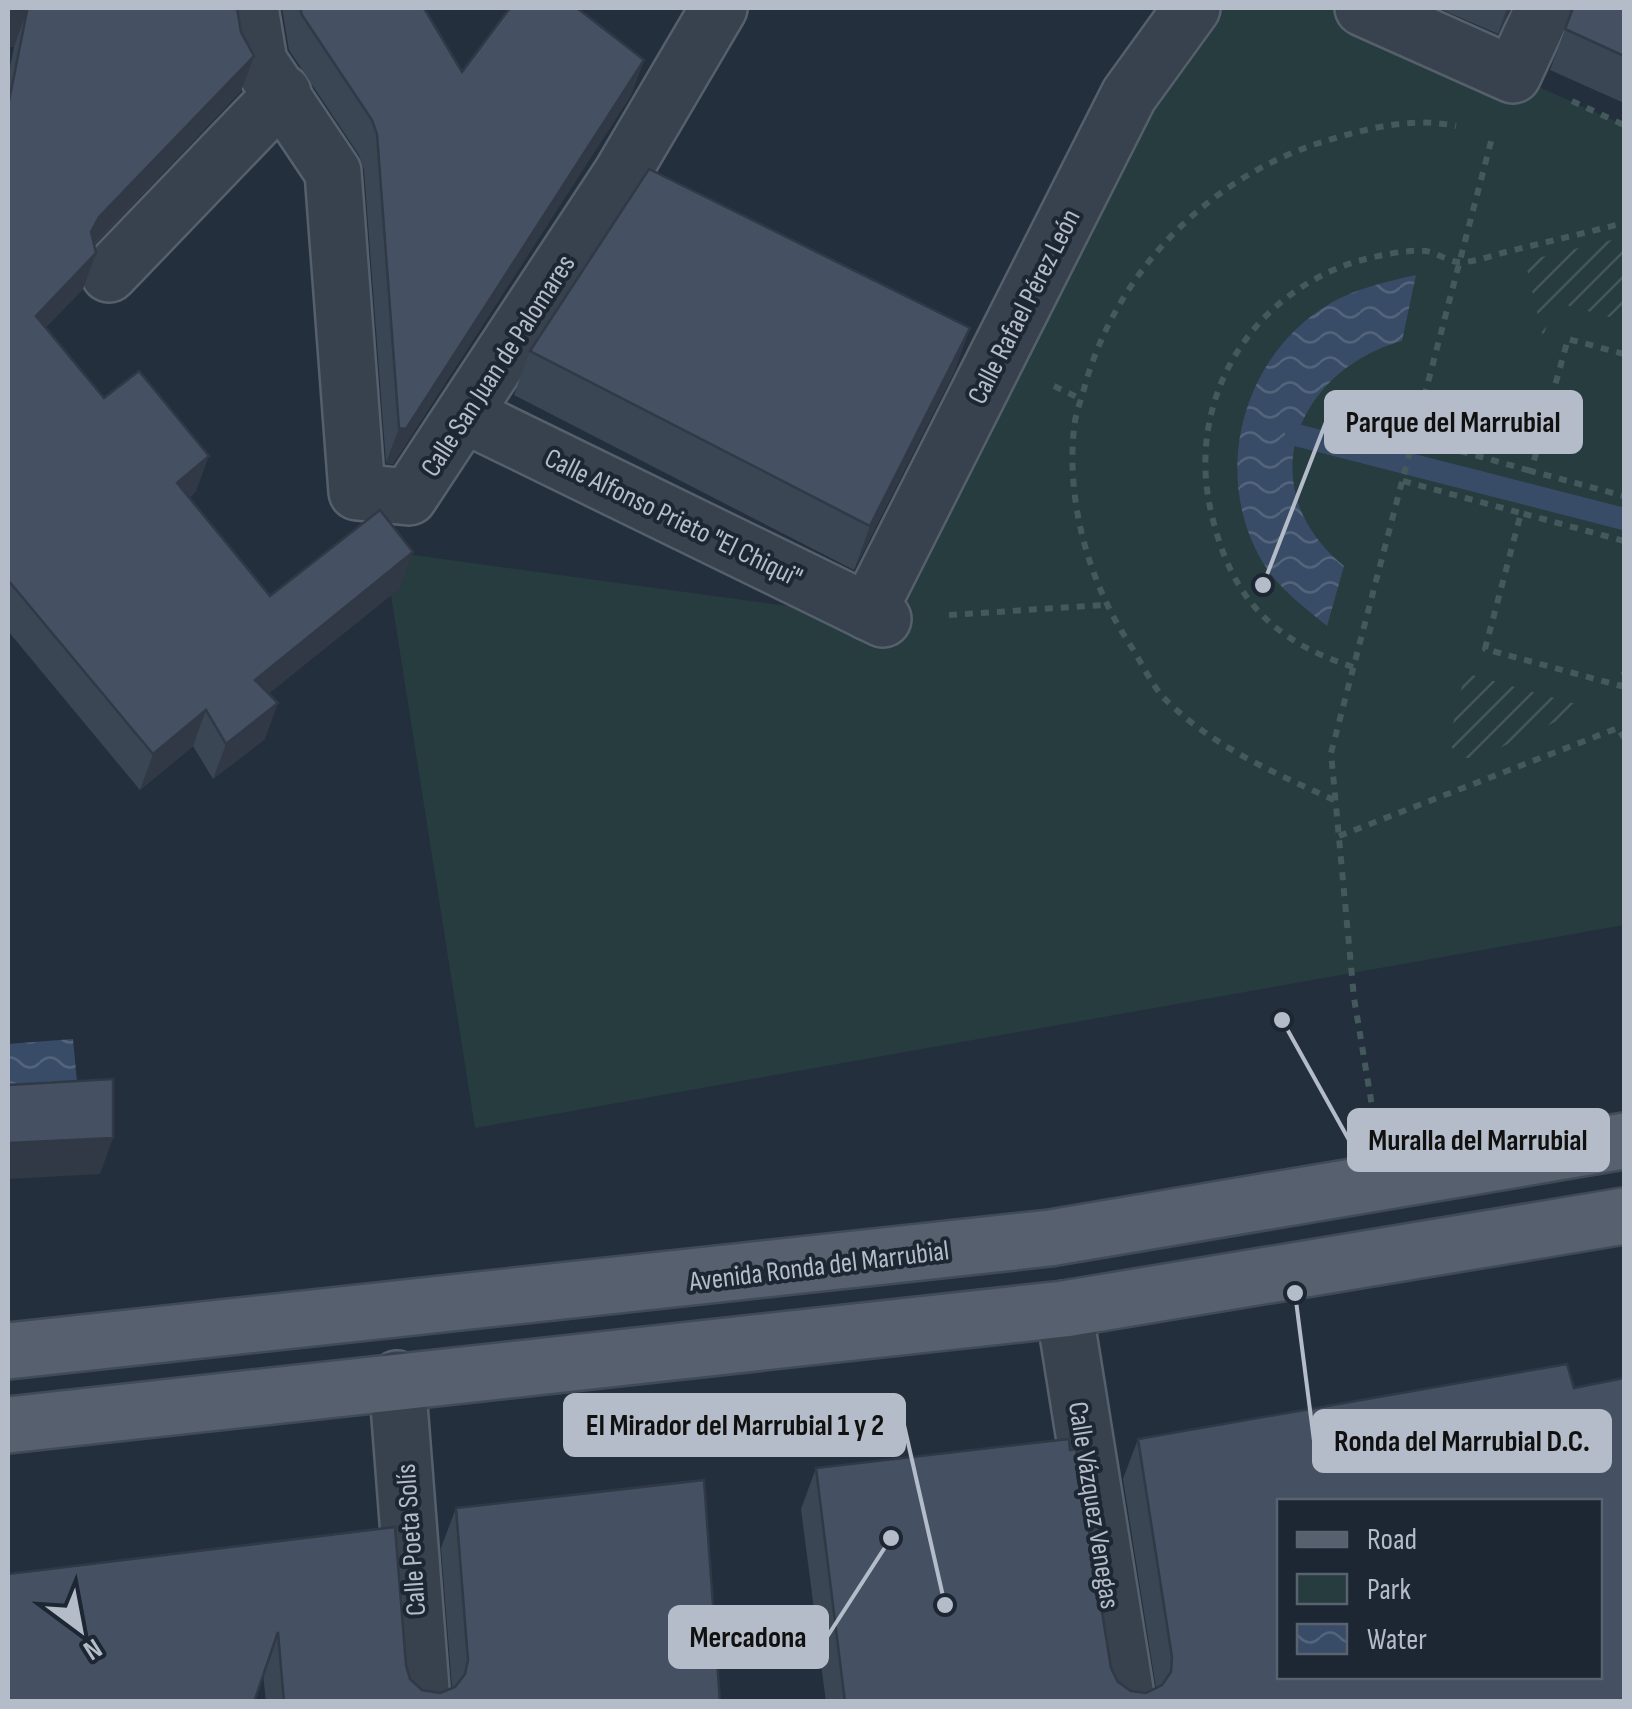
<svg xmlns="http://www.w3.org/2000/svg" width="1632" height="1709" font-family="'Sofia Sans Condensed',sans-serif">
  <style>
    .green { fill: #263c3f }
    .garden { fill: url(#garden-furrows) }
    .water { fill: url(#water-waves) }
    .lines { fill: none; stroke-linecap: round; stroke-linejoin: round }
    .stream { stroke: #394c67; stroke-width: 22 }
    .minor-casing { stroke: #565f6c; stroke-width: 60 }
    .major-casing { stroke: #414a57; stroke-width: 60 }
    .path { stroke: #44595c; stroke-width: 6; stroke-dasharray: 8 8; stroke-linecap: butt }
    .minor { stroke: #38414e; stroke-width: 55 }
    .major { stroke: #56606e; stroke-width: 55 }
    .wall { fill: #3b4654 }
    .shaded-wall { fill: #303945 }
    .building { fill: #455162; stroke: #303945; stroke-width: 2.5; fill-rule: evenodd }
    .labels { text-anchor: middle; stroke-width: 8; stroke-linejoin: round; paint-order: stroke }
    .street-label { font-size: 28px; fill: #b4bcc9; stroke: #1d2633 }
    .leader { fill: none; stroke: #b4bcc9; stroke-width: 4 }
    .callout-dot { fill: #b4bcc9; stroke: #1d2633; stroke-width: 4 }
    .callout { fill: #b4bcc9; stroke: #b4bcc9; stroke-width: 4 }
    .callout-label { font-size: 30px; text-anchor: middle; font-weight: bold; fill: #111 }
  </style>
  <defs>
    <pattern id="garden-furrows" width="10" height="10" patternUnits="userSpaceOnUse" patternTransform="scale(2.5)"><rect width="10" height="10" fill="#263c3f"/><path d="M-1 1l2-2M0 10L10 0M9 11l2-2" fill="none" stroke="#435659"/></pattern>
    <pattern id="water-waves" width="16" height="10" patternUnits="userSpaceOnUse" patternTransform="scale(2.5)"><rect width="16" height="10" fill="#394c67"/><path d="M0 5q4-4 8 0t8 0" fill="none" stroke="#53647b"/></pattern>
  </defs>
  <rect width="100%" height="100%" fill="#242f3e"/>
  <!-- green -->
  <polygon class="green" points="1203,8 1363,8 1624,125 1624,925 475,1128 384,551 883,619"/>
  <!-- garden -->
  <g class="garden">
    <polygon points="1624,237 1624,321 1555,302 1543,337 1525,261"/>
    <polygon points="1465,673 1587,707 1478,758 1464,758 1452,748 1451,733"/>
  </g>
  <!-- water -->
  <g class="water">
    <path d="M1416 275 1402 341C1294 371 1250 490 1344 566L1327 626C1304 607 1277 587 1262 561 1211 474 1242 356 1329 304 1356 288 1386 282 1416 275Z"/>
    <polygon points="73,1039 80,1114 8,1118 8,1044"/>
  </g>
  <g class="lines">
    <!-- stream -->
    <polyline class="stream" points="1296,435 1624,519"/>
    <defs>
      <g id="minor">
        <polyline points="250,8 259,62 333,172 357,492 409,497 622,173 719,8"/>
        <polyline points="1363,8 1513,75 1544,8"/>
        <polyline points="109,274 283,93"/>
        <polyline points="465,415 883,619"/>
        <polyline points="868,612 1129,95 1192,8"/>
        <polyline points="1064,1309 1127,1702"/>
        <polyline points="397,1379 422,1702"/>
      </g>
      <g id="major">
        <polyline points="8,1351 1050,1238 1624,1141"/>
        <polyline points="8,1425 1064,1309 1624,1216"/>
      </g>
    </defs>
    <!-- minor casing -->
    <use href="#minor" class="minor-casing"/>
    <!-- major casing -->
    <use href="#major" class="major-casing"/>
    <!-- path -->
    <g class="path">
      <polyline points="1572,101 1624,125"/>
      <polyline points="1624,354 1568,339 1531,471 1624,496"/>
      <polyline points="1054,386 1081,399"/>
      <polyline points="1414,438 1531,471"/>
      <polyline points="1403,481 1521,513"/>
      <polyline points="1624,541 1521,513 1485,649 1621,686 1624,673"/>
      <polyline points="949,615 1104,605"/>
      <path d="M1353 667C1273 641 1232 599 1212 516 1184 404 1247 295 1358 261 1376 256 1408 249 1426 251 1438 253 1450 263 1462 262 1476 262 1493 255 1506 252 1546 242 1585 233 1624 223"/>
      <path d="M1334 800C1275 773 1213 747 1166 700 1151 685 1141 661 1129 643 1089 582 1066 502 1074 428 1075 414 1082 398 1085 385 1117 273 1205 181 1316 144 1361 130 1409 116 1456 126"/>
      <polyline points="1339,836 1618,728 1624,738"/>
      <polyline points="1374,1118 1354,998 1331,753 1493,134"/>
    </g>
    <!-- minor -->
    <use href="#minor" class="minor"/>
    <!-- major -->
    <use href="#major" class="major"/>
  </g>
  <!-- wall -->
  <g class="wall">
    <polygon points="8,8 241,91 94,245 83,289 46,327 104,398 196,491 189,498 270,596 400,588 268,694 265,739 213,779 193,746 140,790 8,631 8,78 14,47 8,46"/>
    <polygon points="282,8 424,8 462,72 644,60 631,95 393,464 386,463 364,170 359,155 289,50"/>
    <polygon points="1438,8 1512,8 1498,34"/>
    <polygon points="1573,8 1624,8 1624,103 1550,70"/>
    <polygon points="970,328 954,372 854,570 514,395 530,351"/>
    <polygon points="1574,1388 1624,1702 826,1702 801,1509 816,1468 1111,1668 1118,1682 1131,1691 1146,1693 1156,1688 1123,1479 1138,1439"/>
    <polygon points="456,1508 720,1702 266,1702 263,1674 8,1574 406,1665 410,1679 422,1690 440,1693 452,1688 441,1548"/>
  </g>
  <!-- shaded-wall -->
  <g class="shaded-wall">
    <polygon points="1507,8 1512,8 1498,34"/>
    <polygon points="8,9 27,11 14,47 8,46"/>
    <polygon points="254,56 241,91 86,252 91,232 99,217"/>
    <polygon points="644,60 631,95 393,464 386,463 399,428"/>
    <polygon points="96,253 83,289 23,351 36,316"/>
    <polygon points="970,328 954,372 854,570 870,526"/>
    <polygon points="209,456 196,491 164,519 177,483"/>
    <polygon points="413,552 400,588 242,715 255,680"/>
    <polygon points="278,703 265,739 213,779 226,744"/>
    <polygon points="206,710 193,746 140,790 153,754"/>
    <polygon points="113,1138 100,1174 8,1179 8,1143"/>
  </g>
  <!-- building -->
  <g class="building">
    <polygon points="8,8 237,8 241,32 254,56 99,217 91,232 96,253 36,316 104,398 139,371 209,456 177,483 270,596 380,510 413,552 255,680 278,703 226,744 206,710 153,754 8,580 8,106 27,11"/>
    <polygon points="300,8 424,8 462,72 510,8 577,8 644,60 406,429 399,428 377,134 372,120 302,15"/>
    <polygon points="1573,8 1624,8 1624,56 1565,29"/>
    <polygon points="649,169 970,328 870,526 530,351"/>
    <polygon points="113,1079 113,1138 8,1143 8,1085"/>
    <path d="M1567 1364 1574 1388 1624 1378V1702H845L816 1468 1069 1439 1070 1450 1076 1449 1111 1668 1118 1682 1131 1691 1146 1693 1162 1685 1171 1672 1172 1657 1138 1439ZM1280 1502H1600V1676H1280Z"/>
    <polygon points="704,1480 720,1702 284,1702 278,1632 254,1702 8,1702 8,1574 395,1527 406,1665 410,1679 422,1690 440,1693 455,1687 465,1674 468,1660 456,1508"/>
  </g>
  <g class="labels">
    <!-- street labels -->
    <g class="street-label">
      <text transform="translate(1023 306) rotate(-63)" y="10">Calle Rafael Pérez León</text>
      <text transform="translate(497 365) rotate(-57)" y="10">Calle San Juan de Palomares</text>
      <text transform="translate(674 517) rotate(26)" y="10">Calle Alfonso Prieto "El Chiqui"</text>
      <text transform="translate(819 1265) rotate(-7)" y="10">Avenida Ronda del Marrubial</text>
      <text transform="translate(1095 1505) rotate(81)" y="10">Calle Vázquez Venegas</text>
      <text transform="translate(410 1540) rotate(-94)" y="10">Calle Poeta Solís</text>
    </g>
  </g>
  <!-- callouts -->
  <path class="leader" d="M1263 585L1326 422M1282 1020L1349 1140M945 1605L904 1425M1295 1293L1314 1441M891 1538L827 1637"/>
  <g class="callout-dot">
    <circle cx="1263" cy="585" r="10"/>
    <circle cx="1282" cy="1020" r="10"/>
    <circle cx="945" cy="1605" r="10"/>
    <circle cx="1295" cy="1293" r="10"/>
    <circle cx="891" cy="1538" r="10"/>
  </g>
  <g class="callout">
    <rect x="1326" y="392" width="255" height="60" rx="10"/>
    <rect x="1349" y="1110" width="259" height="60" rx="10"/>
    <rect x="565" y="1395" width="339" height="60" rx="10"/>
    <rect x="1314" y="1411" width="296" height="60" rx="10"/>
    <rect x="670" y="1607" width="157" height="60" rx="10"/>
  </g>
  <g class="callout-label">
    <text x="1453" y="432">Parque del Marrubial</text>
    <text x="1478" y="1150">Muralla del Marrubial</text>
    <text x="735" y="1435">El Mirador del Marrubial 1 y 2</text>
    <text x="1462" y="1451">Ronda del Marrubial D.C.</text>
    <text x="748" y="1647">Mercadona</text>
  </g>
  <!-- border -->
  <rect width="1632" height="1709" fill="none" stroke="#b4bcc9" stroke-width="20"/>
  <!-- legend -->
  <rect x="1277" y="1499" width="325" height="180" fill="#1d2633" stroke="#59626f" stroke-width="2.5"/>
  <rect x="1297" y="1532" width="50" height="15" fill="#56606e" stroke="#59626f" stroke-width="2.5"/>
  <text x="1367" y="1549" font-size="30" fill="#b4bcc9">Road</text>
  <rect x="1297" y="1574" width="50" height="30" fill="#263c3f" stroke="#59626f" stroke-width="2.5"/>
  <text x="1367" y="1599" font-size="30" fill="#b4bcc9">Park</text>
  <rect x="1297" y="1624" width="50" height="30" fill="url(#water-waves)" stroke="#59626f" stroke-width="2.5"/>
  <text x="1367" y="1649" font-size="30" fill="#b4bcc9">Water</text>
  <!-- north arrow -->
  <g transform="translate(80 1629) rotate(148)" stroke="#1d2633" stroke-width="8" paint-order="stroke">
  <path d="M0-8L18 38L0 25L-18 38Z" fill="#b4bcc9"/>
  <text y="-15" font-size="28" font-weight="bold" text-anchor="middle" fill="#b4bcc9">N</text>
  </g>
</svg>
